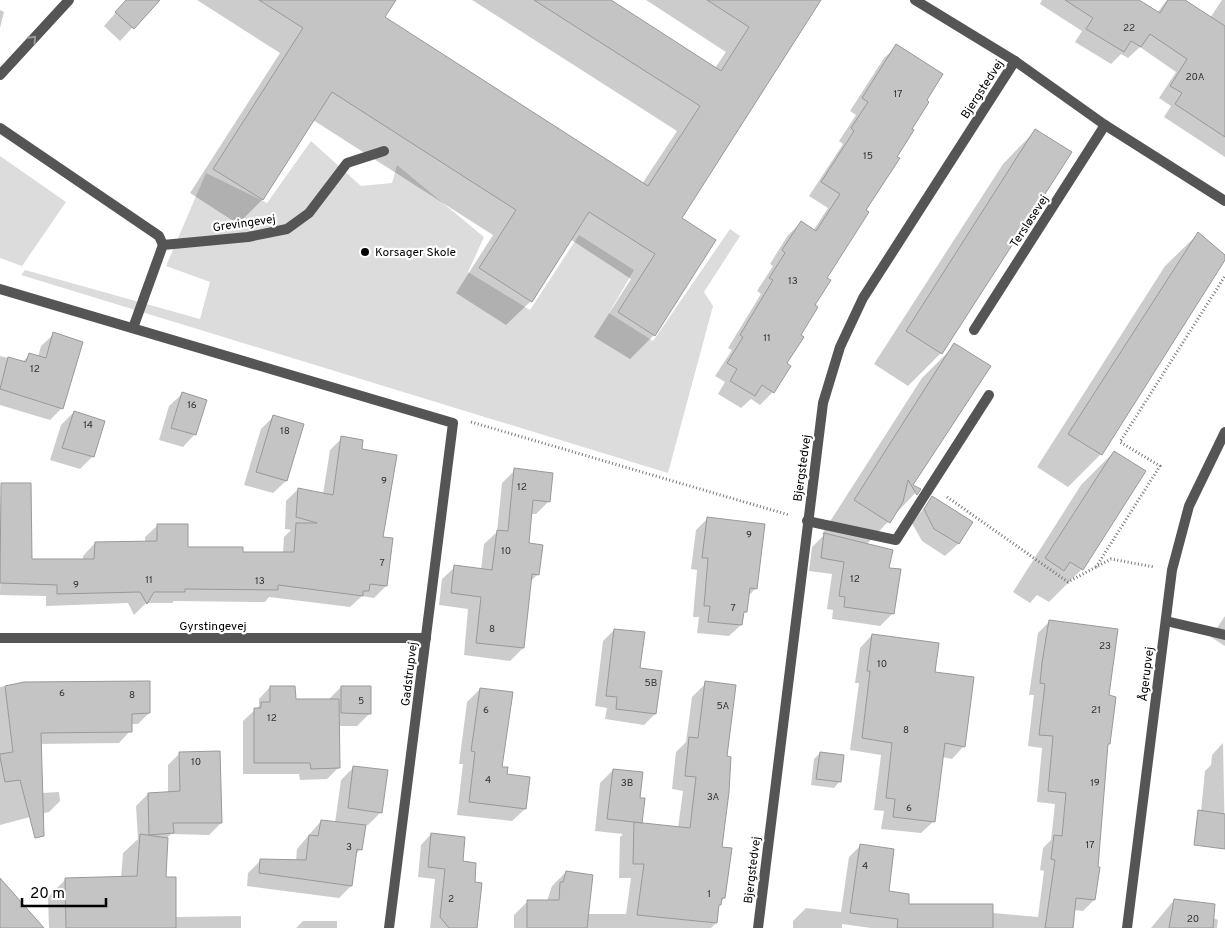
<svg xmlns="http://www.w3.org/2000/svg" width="1225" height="928" font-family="Overpass,sans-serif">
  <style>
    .green { fill: #dcdcdc }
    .shadow { fill: #0003 }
    .building { fill: #c4c4c4; stroke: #999 }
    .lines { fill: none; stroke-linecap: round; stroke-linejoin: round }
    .path { stroke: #777; stroke-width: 3; stroke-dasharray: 1 2.5; stroke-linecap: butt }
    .lane { stroke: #555; stroke-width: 10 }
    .street { stroke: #555; stroke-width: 10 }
    .oneway { stroke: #999 }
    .poi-dot { fill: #000; stroke: #fff; stroke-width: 2 }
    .labels { text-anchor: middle; stroke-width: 4.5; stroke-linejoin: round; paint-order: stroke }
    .number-label { font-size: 10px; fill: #313131 }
    .street-label { font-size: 12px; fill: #000; stroke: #fff }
    .poi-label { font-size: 12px; fill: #000; stroke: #fff; text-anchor: start }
  </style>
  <rect width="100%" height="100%" fill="#fff"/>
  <!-- green -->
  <g class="green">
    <polygon points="311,141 361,186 392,183 397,165 484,237 468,272 530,310 579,235 634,270 609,313 653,341 730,229 740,236 704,292 713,306 668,473 21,275 25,270 200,319 210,282 166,266 206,173 267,203"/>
    <polygon points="0,156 66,202 22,266 0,258"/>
  </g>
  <!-- shadow -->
  <g class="shadow">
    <polygon points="127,0 158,0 120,41 104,26"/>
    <polygon points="197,0 394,0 383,17 642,184 677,131 472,0 608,0 715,68 726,52 646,0 820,0 680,218 654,335 630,359 594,337 631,279 570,239 531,301 506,325 456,293 493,235 313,120 262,200 238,224 190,193 280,53"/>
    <polygon points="1042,0 1137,0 1157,13 1167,0 1183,0 1210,18 1222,0 1225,0 1225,157 1164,117 1171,106 1159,98 1176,72 1140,47 1128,58 1121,54 1111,64 1075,42 1082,31 1040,4"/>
    <polygon points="0,10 4,12 0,28"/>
    <polygon points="897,46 925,101 825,278 773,392 760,405 751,399 741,408 718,394 725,382 715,376 732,350 728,348 761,294 757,291 773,266 770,264 788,235 801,223 813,231 828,208 809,196 843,144 839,141 856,115 850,111 884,58"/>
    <polygon points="1035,131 1070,153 941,353 908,386 874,364 1003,164"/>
    <polygon points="1198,234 1225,258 1101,454 1068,487 1037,467 1165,266"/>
    <polygon points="54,334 62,408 50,420 0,405 0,356 22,362 30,355 38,357 41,346"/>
    <polygon points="955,345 912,485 919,489 866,545 888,569 893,613 880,626 832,619 833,610 827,609 832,574 809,571 812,547 824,535 822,534 922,378"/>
    <polygon points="182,394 195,434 183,447 159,440 169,406"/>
    <polygon points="74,412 93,456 80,469 50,460 61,425"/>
    <polygon points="274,416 286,481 273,493 244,485 261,429"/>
    <polygon points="342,438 361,450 382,538 386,586 374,598 362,596 350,607 269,597 265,602 174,601 172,603 146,603 134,615 128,603 46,606 46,596 0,595 2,484 31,561 83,560 83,556 95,543 145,542 145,537 158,525 186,548 242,554 283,553 284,537 291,530 285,529 286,501 298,489 323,494 330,450"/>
    <polygon points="1114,452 1082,569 1049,602 1037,595 1030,603 1013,592 1081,485"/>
    <polygon points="515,470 549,501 536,514 530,514 527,544 538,574 530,582 523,648 510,661 464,655 468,609 439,605 442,579 455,567 481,570 484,544 497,532 502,483"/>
    <polygon points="932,498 958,544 945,556 922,541 912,523"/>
    <polygon points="708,518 755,589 748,596 741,625 729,636 697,633 699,617 693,617 697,570 691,569 696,530"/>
    <polygon points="1225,616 1225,646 1211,637"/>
    <polygon points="1050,621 1107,697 1109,743 1107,745 1094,900 1083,911 1074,910 1072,928 871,928 842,924 842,928 793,928 793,921 806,908 841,912 849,857 860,846 887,893 907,905 1038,917 1044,871 1040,870 1043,848 1051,840 1055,804 1037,802 1042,748 1028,746 1034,695 1029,695 1038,633"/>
    <polygon points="614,630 639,670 655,714 644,725 605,719 607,708 595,706 603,641"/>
    <polygon points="872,635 934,674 964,746 952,759 942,757 934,821 921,833 881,829 884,811 874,810 881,755 850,750 859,683 855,683 860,648"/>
    <polygon points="24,683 149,713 138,724 130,724 130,731 119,743 40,744 41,793 59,792 60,801 49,812 0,825 0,687"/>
    <polygon points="706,683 726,758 720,848 724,898 718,907 716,923 711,928 514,928 514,915 528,901 547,901 552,886 566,872 587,914 626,914 631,878 619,878 620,837 623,834 595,831 600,783 613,770 638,799 639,824 678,828 683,791 672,789 676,752 686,742 692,697"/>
    <polygon points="270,687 294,700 328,700 341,687 370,713 357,726 338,726 339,767 327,779 300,780 299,774 243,774 243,721 259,706 259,699"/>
    <polygon points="480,689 501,768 525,809 512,821 457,815 463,764 459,764 467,702"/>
    <polygon points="1223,743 1225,844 1198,841 1205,771 1211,765 1212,755"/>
    <polygon points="180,753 221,823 209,835 171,834 167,838 165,878 175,917 241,916 241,928 49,928 48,897 66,879 121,878 123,853 138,839 136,806 148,794 168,793 168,765"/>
    <polygon points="820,753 840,781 834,788 811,785 814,759"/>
    <polygon points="354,767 381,812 368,825 365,825 361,849 355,855 351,886 339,898 247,886 248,873 261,860 296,861 297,849 321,821 335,823 341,780"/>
    <polygon points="431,834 461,863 473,883 476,928 430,928 435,879 418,877 421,845"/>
    <polygon points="1174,900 1218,920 1217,928 1151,928"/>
    <polygon points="303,921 337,921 337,928 296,928"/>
  </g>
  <!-- building -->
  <g class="building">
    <polygon points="126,0 160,0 134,29 115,12"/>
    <polygon points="259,0 396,0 385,17 648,186 700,106 534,0 611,0 721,71 749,27 707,0 821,0 682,218 716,240 655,336 618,312 655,254 589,212 532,302 479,268 516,210 332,92 263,200 213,169 303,28"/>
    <polygon points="1065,0 1139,0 1160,13 1168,0 1185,0 1225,26 1225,137 1175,104 1182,93 1170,86 1187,59 1150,34 1141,47 1131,41 1124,52 1086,29 1093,18"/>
    <polygon points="896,44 943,74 927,100 929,102 912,129 914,130 897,157 900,158 866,210 869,212 827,278 831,280 815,305 818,307 801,335 804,337 787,363 791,366 774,393 762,385 755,396 730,381 737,369 727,363 743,337 740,335 773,280 769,278 785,253 782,250 801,221 816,231 840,194 821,182 854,131 851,128 868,102 862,98"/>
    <polygon points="1035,129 1072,152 942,354 906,331"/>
    <polygon points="1198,232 1225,255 1225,260 1102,455 1068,434"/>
    <polygon points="53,332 83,342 63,409 0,389 8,357 26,362 29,353 46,358"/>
    <polygon points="954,343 991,366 913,485 921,489 917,495 908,480 903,502 890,523 854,500"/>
    <polygon points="182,392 207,400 196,435 171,428"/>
    <polygon points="74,411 105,421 94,457 62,448"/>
    <polygon points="273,415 304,424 287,481 256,472"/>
    <polygon points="341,436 363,440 362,449 397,455 383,537 393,538 387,586 370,584 369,591 363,591 363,596 278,585 278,590 185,589 185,592 154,592 147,604 140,592 57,594 57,585 0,583 1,483 31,483 32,559 94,559 95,542 157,541 157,524 188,524 188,547 243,547 243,552 294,552 296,523 317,523 296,517 298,488 333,495"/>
    <polygon points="1114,451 1146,471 1083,570 1070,562 1064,571 1045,558"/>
    <polygon points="514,468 553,473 550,502 533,500 529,543 543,545 539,575 532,574 524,648 476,643 481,597 451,593 454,565 492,570 497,530 508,531"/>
    <polygon points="932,496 973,522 959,544 934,529 924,509"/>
    <polygon points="707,517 765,524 757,589 750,588 747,612 744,612 742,625 708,622 710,606 704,606 708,558 702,558"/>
    <polygon points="824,533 893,550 889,568 901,569 894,614 844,607 845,597 839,596 844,562 821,558"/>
    <polygon points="1049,620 1118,629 1109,695 1116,697 1110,744 1108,744 1098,867 1100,867 1095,900 1076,898 1073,928 1045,928 1055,860 1051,859 1054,835 1062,836 1066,793 1048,791 1053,736 1039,735 1045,684 1040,683 1042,663"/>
    <polygon points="614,629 645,632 640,668 662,671 656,714 616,709 617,697 606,696"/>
    <polygon points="872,634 939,643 935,672 974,677 965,747 945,743 935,822 893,817 895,799 886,798 892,743 862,738 870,671 867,671"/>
    <polygon points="150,681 150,713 132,714 132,732 41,733 44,836 35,838 20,780 5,782 0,757 0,754 13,752 5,686 24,682"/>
    <polygon points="705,681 736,685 727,756 731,757 729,792 722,847 732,848 725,898 722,898 721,905 719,905 717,923 637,915 644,864 633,864 634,822 690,828 696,777 685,776 689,737 698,738"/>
    <polygon points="270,686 295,686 296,699 339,699 340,768 311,769 310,763 254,763 254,708 261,708 261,702 270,702"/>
    <polygon points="341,686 371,686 371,714 341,713"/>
    <polygon points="480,688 513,692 502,767 508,767 507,774 530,777 526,809 469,802 475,752 471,751"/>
    <polygon points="220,751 222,823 173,823 174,833 149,835 148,793 180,791 179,752"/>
    <polygon points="820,752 844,755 841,782 816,779"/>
    <polygon points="353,766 388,770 382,813 348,808"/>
    <polygon points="613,769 643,772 640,798 645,798 642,823 607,819"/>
    <polygon points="1198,810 1225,814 1225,849 1194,845"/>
    <polygon points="321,820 366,825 362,850 357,849 352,886 259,873 260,859 306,860 309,835 318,836"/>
    <polygon points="431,833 465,837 463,861 476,863 475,882 482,883 477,928 449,928 440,917 445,869 428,867"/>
    <polygon points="140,834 168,838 166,877 176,877 176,928 66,928 65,878 137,876"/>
    <polygon points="860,844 894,849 889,891 909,894 909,904 993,904 993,928 897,928 898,919 850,913"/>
    <polygon points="566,871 593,875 587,928 527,928 527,900 559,900 560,882 563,882"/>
    <polygon points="0,878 44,928 0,928"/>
    <polygon points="1174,899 1215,904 1213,928 1169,928"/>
  </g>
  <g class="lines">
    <!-- path -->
    <g class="path">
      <polyline points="471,422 789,515"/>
      <polyline points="947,497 1068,582 1111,559 1154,567"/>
      <polyline points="1096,567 1160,466 1120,442 1225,276"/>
    </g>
    <!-- lane -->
    <g class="lane">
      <polyline points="0,128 159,236 163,245"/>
      <polyline points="133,328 163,245 248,237 287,229 309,213 347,163 384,151"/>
      <polyline points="807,521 896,540 989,395"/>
    </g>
    <!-- street -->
    <g class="street">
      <polyline points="915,0 1015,61 1105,125 1225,201"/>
      <polyline points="0,75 69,0"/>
      <polyline points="0,289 453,423 389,928"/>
      <polyline points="974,330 1105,125"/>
      <polyline points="1166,621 1225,635"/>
      <polyline points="0,638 426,638"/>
      <polyline points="758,928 823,403 840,347 863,298 1015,61"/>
      <polyline points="1127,928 1172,570 1189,506 1225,432"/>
    </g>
  </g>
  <!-- one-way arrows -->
  <defs><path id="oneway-chevron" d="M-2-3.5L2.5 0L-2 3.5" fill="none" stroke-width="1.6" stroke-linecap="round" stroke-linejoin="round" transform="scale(1.25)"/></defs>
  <use class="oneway" href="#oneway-chevron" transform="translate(33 39) rotate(-47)"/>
  <!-- markers -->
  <circle class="poi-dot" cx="365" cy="252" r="5"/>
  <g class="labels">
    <!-- number labels -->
    <g class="number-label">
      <text x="1129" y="31">22</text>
      <text x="1195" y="80">20A</text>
      <text x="898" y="97">17</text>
      <text x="868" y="159">15</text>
      <text x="793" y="284">13</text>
      <text x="767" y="341">11</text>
      <text x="35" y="372">12</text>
      <text x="192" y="408">16</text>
      <text x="88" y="428">14</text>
      <text x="285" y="434">18</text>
      <text x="384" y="484">9</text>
      <text x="522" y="490">12</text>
      <text x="749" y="538">9</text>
      <text x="506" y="554">10</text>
      <text x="382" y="566">7</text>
      <text x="855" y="582">12</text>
      <text x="149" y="583">11</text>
      <text x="260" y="584">13</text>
      <text x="76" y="588">9</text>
      <text x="733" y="611">7</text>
      <text x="492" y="632">8</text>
      <text x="1105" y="649">23</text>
      <text x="882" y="667">10</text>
      <text x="651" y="686">5B</text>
      <text x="62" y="696">6</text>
      <text x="132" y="698">8</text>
      <text x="361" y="704">5</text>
      <text x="723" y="709">5A</text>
      <text x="486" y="713">6</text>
      <text x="1096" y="713">21</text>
      <text x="272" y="721">12</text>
      <text x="906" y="733">8</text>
      <text x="196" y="765">10</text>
      <text x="488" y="783">4</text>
      <text x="627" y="786">3B</text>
      <text x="1095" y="786">19</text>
      <text x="713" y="800">3A</text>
      <text x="909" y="811">6</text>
      <text x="1090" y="848">17</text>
      <text x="349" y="850">3</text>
      <text x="865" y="869">4</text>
      <text x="709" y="897">1</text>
      <text x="451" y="902">2</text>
      <text x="1193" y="922">20</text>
    </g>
    <!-- street labels -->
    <g class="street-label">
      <text transform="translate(982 89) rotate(-57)" y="4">Bjergstedvej</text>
      <text transform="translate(1029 221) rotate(-57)" y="4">Tersløsevej</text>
      <text transform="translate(244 223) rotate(-8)" y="4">Grevingevej</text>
      <text transform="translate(802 468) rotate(-82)" y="4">Bjergstedvej</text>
      <text x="213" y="630">Gyrstingevej</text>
      <text transform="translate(409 674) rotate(-83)" y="4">Gadstrupvej</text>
      <text transform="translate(1146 674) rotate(-83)" y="4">Ågerupvej</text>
      <text transform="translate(752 870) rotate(-83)" y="4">Bjergstedvej</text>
    </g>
    <!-- poi labels -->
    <g class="poi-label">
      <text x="375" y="256">Korsager Skole</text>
    </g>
  </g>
  <!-- scale -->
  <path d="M22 898v8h84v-8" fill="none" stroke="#000000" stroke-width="2.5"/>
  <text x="30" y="898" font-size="15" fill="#000000" stroke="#ffffff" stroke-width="4" paint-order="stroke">20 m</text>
</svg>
